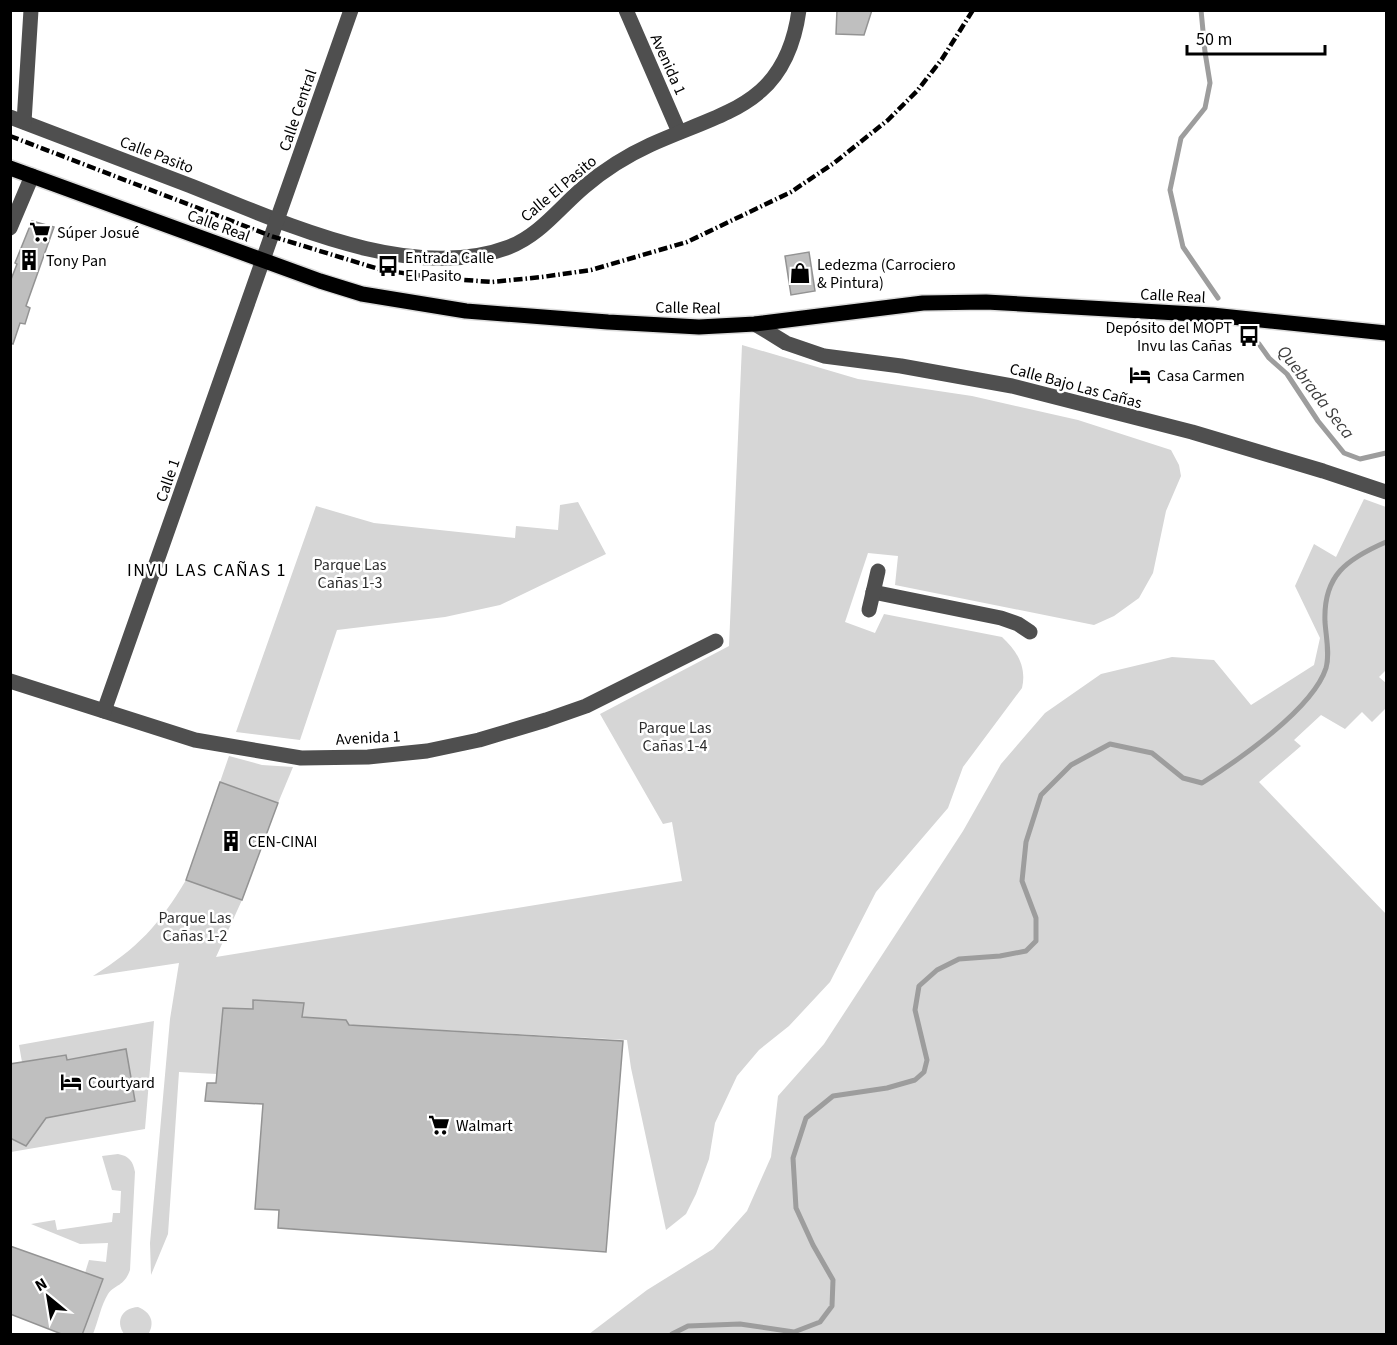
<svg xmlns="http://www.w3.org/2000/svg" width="1397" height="1345" font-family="'Source Sans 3',sans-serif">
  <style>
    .green { fill: #d6d6d6 }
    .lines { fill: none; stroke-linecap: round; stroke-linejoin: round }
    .stream { stroke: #9d9d9d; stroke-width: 5 }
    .building { fill: #bfbfbf; stroke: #939393; stroke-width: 1.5 }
    .major-casing { stroke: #dbdbdb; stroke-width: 18 }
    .minor { stroke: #4f4f4f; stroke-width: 15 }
    .major { stroke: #000; stroke-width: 15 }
    .rail { stroke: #000; stroke-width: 4.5; stroke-dasharray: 9 3 1.5 3; stroke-linecap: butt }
    .labels { text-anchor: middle; stroke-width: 5; stroke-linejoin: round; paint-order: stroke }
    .street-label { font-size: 16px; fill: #000; stroke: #fff }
    .poi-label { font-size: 16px; fill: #000; stroke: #fff; text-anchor: start }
    .park-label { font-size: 16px; fill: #2d2d2d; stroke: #fff }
    .water-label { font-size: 18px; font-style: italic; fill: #3e3e3e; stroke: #fff }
    .neighbourhood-label { font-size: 18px; letter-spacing: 1.5px; fill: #000; stroke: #fff }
  </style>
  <rect width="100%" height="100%" fill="#fff"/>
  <!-- green -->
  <g class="green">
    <path d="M742 345 858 379 972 396 1078 420 1171 450 1179 465 1181 476 1166 511 1153 573 1139 598 1114 616 1094 625 895 585 898 556 868 553 845 622 875 633 884 614 1002 637C1017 651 1027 667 1022 688L963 767 948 808 876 892 830 982 789 1026 759 1050 737 1076 715 1123 709 1159 696 1194 686 1214 666 1230 631 1068 627 1040 349 1025 346 1020 302 1017 303 1003 254 1000 253 1009 223 1008 217 1074 179 1072 168 1234 151 1275 150 1243 170 1019 179 963 93 976C138 948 159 925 186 880L242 900 216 957 682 881 672 822 663 824 600 714 729 646Z"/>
    <polygon points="1364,499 1386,507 1386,672 1385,671 1379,677 1386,683 1386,708 1372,722 1362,712 1345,729 1321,715 1294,740 1301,746 1259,782 1386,914 1386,1334 589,1334 647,1290 713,1249 747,1211 771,1157 778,1096 824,1044 963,831 1001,764 1045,713 1101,674 1172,657 1214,660 1251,705 1314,665 1320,638 1295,586 1314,544 1336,557"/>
    <polygon points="578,502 606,554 500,605 445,617 337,630 300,740 236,732 316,506 374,523 515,538 516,526 558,530 560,505"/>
    <polygon points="229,756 262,765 293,767 278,803 220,782"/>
    <polygon points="154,1021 145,1129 11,1152 11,1138 26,1146 54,1105 57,1116 135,1101 67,1060 65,1055 22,1062 19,1045"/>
    <path d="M118 1154C129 1156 133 1161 135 1172L130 1270C124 1287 115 1284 108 1294 101 1305 98 1322 93 1334H82L85 1273 89 1260 106 1262 108 1243 80 1244 31 1224 55 1220 57 1230 112 1222 113 1213H120L121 1191 112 1190 102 1156Z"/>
    <path d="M138 1307C150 1312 155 1321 149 1333L124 1334C115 1321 122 1308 138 1307Z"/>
  </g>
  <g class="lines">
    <!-- stream -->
    <g class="stream">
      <polyline points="1201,10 1205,52 1210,83 1205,108 1181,138 1170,190 1183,247 1218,298"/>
      <polyline points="1259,344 1269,358 1287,374 1318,421 1344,453 1360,459 1386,453"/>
      <path d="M672 1334 688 1326 740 1324 794 1332 820 1322 832 1306 833 1280 813 1245 796 1208 793 1158 806 1118 833 1096 887 1088 915 1080 924 1072 927 1060 915 1010 919 986 937 970 959 959 1000 956 1026 951 1036 941V918L1022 881 1026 842 1041 795 1071 765 1110 744 1152 753 1183 778 1202 783C1237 761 1313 709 1326 668 1330 654 1326 637 1325 622 1323 575 1347 559 1386 542"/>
    </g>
  </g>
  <!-- building -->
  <g class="building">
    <polygon points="837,10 872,10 864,35 836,34"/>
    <polygon points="32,221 54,227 26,306 30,308 25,324 20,323 13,344 10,343 10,282 17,264 15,263"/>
    <polygon points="809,252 815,291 791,295 785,256"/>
    <polygon points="220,782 278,803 242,900 186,880"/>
    <polygon points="253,1000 304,1003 302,1017 346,1020 349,1025 623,1041 606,1252 278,1228 279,1210 255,1209 263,1104 205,1101 207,1083 216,1083 223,1008 253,1009"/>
    <polygon points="126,1049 135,1101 46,1118 26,1146 10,1138 10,1064 66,1055 67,1060"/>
    <polygon points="10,1246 103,1279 82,1335 64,1335 10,1314"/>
  </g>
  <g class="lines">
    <defs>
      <polyline id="major" points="10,168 320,281 362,294 466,311 608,322 699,327 755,324 923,303 986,302 1212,315 1386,333"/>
    </defs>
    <!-- major casing -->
    <use href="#major" class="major-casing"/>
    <!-- minor -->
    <g class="minor">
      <polyline points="626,10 679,132"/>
      <path d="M10 117C71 140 131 163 191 186 282 222 412 284 509 247 540 235 559 208 584 187 604 170 626 156 650 145 725 111 786 106 799 10"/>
      <polyline points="24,122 31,10"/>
      <polyline points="10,228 32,176"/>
      <polyline points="755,324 786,343 824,356 901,366 1012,386 1192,432 1323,471 1386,492"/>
      <polyline points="873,592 1001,618 1018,624 1030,632"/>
      <polyline points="869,610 878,571"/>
      <polyline points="10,681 195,740 301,758 368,757 427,751 479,740 546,720 586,706 716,641"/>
      <polyline points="104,711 351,10"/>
    </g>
    <!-- major -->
    <use href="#major" class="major"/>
    <!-- rail -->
    <polyline class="rail" points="10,136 271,236 382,270 438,278 492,282 542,277 591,270 687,242 791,192 834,163 888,120 917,91 942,59 973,10"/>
  </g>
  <!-- icons -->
  <defs>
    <symbol id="supermarket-bare" viewBox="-9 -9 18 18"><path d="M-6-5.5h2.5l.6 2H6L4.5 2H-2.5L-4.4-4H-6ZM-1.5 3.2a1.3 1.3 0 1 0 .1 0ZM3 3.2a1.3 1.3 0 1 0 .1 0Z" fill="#000" stroke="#fff" stroke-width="2.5" paint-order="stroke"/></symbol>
    <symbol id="building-bare" viewBox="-9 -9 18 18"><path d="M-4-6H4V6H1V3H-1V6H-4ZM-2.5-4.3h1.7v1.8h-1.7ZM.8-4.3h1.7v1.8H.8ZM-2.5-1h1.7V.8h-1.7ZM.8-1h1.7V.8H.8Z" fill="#000" stroke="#fff" stroke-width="2.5" paint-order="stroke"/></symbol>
    <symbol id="bus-bare" viewBox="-9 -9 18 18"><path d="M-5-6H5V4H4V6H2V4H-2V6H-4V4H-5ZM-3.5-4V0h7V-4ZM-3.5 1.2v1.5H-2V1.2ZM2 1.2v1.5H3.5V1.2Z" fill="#000" stroke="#fff" stroke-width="2.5" paint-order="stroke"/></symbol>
    <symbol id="shop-bare" viewBox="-9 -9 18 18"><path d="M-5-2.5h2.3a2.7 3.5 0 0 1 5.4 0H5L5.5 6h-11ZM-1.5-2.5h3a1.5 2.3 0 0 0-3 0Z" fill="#000" stroke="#fff" stroke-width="2.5" paint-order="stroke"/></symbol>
    <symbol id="hotel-bare" viewBox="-9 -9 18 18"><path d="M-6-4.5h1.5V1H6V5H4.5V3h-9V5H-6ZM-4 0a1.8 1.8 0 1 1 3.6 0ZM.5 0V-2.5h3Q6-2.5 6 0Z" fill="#000" stroke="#fff" stroke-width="2.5" paint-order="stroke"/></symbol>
  </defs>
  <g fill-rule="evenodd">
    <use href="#supermarket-bare" x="25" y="217" width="30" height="30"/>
    <use href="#building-bare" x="14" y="245" width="30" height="30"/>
    <use href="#bus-bare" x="373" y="251" width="30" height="30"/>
    <use href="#shop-bare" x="785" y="258" width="30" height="30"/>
    <use href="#bus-bare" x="1234" y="321" width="30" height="30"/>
    <use href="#hotel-bare" x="1125" y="360" width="30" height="30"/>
    <use href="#building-bare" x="216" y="826" width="30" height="30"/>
    <use href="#hotel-bare" x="56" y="1067" width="30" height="30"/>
    <use href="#supermarket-bare" x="424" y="1110" width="30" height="30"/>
  </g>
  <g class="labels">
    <!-- street labels -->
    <g class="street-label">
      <text transform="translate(669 64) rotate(66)" y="6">Avenida 1</text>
      <text transform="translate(297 110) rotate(-71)" y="6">Calle Central</text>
      <text transform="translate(157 154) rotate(21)" y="6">Calle Pasito</text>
      <text transform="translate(558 188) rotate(-40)" y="6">Calle El Pasito</text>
      <text transform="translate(219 225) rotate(20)" y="6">Calle Real</text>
      <text transform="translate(1173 295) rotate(3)" y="6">Calle Real</text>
      <text transform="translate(688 307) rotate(1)" y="6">Calle Real</text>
      <text transform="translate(1076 385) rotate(15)" y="6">Calle Bajo Las Cañas</text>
      <text transform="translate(167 480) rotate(-71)" y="6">Calle 1</text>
      <text transform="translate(368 737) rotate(-3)" y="6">Avenida 1</text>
    </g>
    <!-- poi labels -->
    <g class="poi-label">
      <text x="57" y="238">Súper Josué</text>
      <text x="405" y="263">Entrada Calle<tspan x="405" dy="18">El Pasito</tspan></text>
      <text x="46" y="266">Tony Pan</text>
      <text x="817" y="270">Ledezma (Carrociero<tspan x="817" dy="18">&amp; Pintura)</tspan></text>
      <text x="1232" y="333" text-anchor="end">Depósito del MOPT<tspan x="1232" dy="18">Invu las Cañas</tspan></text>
      <text x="1157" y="381">Casa Carmen</text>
      <text x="248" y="847">CEN-CINAI</text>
      <text x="88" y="1088">Courtyard</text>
      <text x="456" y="1131">Walmart</text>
    </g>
    <!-- park labels -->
    <g class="park-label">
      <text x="350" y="570">Parque Las<tspan x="350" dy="18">Cañas 1-3</tspan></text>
      <text x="675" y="733">Parque Las<tspan x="675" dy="18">Cañas 1-4</tspan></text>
      <text x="195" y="923">Parque Las<tspan x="195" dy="18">Cañas 1-2</tspan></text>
    </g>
    <!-- water labels -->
    <g class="water-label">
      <text transform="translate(1316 392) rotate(52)" y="6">Quebrada Seca</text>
    </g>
    <!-- neighbourhood labels -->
    <g class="neighbourhood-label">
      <text x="207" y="576">INVU LAS CAÑAS 1</text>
    </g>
  </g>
  <!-- border -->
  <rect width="1397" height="1345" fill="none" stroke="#000000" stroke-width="24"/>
  <!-- north arrow -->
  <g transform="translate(48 1297) rotate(330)" stroke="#ffffff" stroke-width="4.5" paint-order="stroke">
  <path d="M0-4.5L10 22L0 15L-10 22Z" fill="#000000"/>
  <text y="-9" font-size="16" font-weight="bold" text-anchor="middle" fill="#000000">N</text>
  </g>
  <!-- scale -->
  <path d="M1187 45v9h138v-9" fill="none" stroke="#000000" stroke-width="3"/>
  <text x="1196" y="45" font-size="18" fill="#000000" stroke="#ffffff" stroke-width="4.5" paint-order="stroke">50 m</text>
</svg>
